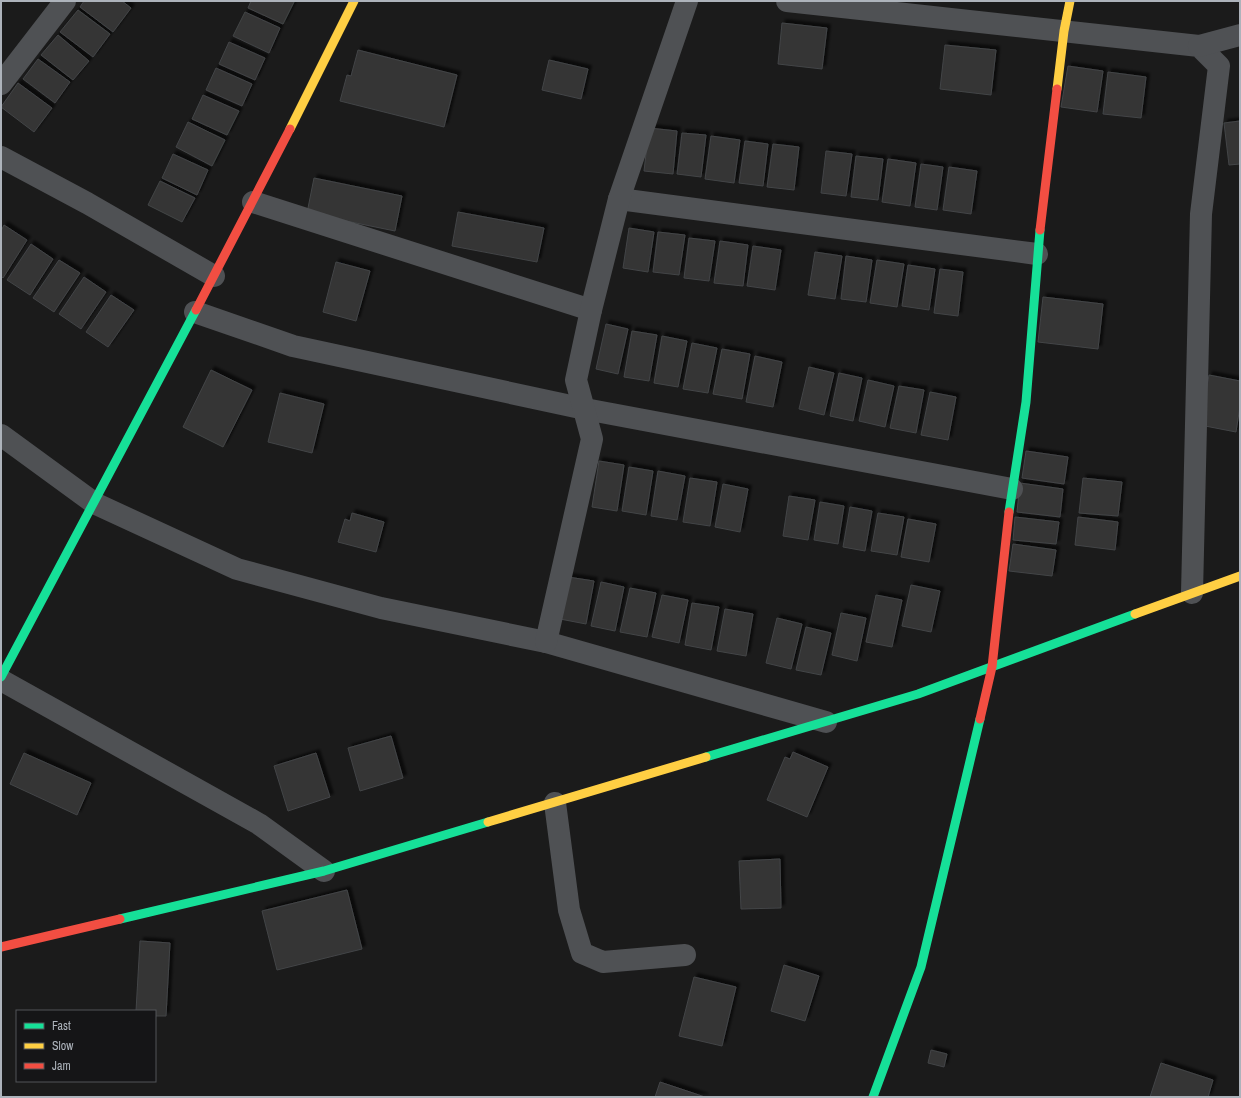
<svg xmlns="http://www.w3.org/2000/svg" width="1241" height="1098" font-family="'Archivo Narrow',sans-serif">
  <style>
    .building { fill: #343435; stroke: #434547; filter: url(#shadow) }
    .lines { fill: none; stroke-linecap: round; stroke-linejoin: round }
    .street { stroke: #4f5154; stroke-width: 22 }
    .fast { stroke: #16e098; stroke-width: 9 }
    .slow { stroke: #ffcf43; stroke-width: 9 }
    .jam { stroke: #f24e42; stroke-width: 9 }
  </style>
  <defs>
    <filter id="shadow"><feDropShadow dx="3.5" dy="-3.5" stdDeviation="1" flood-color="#0009"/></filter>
  </defs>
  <rect width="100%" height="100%" fill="#1b1b1b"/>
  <!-- building -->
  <g class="building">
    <polygon points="84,1 122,1 131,8 113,32 80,7"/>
    <polygon points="251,1 293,1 294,2 283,24 248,8"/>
    <polygon points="78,10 110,34 93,57 60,32"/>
    <polygon points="245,12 280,28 269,53 233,36"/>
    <polygon points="782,23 827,28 822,69 778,64"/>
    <polygon points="58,35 89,61 73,80 41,55"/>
    <polygon points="229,42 265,58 255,80 219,64"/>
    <polygon points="945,45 996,50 991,95 940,89"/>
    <polygon points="358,50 457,75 444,127 340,101 347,75 351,76"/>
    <polygon points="38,59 70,82 55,103 23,79"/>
    <polygon points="549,60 588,69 581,99 542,90"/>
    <polygon points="1068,66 1103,71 1097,112 1061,107"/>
    <polygon points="216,68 252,84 242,106 206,90"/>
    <polygon points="1108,72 1146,77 1141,118 1103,114"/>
    <polygon points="18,83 52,108 34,132 1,107"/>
    <polygon points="203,95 239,111 227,135 192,119"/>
    <polygon points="1240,121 1240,164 1229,165 1224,123"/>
    <polygon points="188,122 225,140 212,166 176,147"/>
    <polygon points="649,128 677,131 673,174 644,171"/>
    <polygon points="682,133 706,135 701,177 677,174"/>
    <polygon points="711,136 740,140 734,183 705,179"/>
    <polygon points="745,141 768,144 763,186 739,183"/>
    <polygon points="773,144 799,147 794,190 767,187"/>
    <polygon points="826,151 852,154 846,196 821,193"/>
    <polygon points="173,154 208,170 197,195 162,178"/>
    <polygon points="856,156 883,159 878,200 851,197"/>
    <polygon points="888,159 916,163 910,206 882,202"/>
    <polygon points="921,164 943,167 937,210 915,207"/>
    <polygon points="949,167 977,171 971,214 943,210"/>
    <polygon points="314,178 402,196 395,231 307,213"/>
    <polygon points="160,181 195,198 182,222 148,205"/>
    <polygon points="458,212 544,228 537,262 452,246"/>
    <polygon points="4,225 27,240 3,278 1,276 1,231"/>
    <polygon points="629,228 654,232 648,272 623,268"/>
    <polygon points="658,232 685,235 679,275 653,272"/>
    <polygon points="689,238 715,241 709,281 684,278"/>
    <polygon points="720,241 748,245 743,286 714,283"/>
    <polygon points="31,244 53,259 30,295 7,280"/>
    <polygon points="753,246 781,250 775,290 747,286"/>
    <polygon points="815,252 842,256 835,299 808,295"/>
    <polygon points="846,256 872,260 866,302 841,299"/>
    <polygon points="59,260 80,273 54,312 33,298"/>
    <polygon points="877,260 904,264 897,307 870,303"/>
    <polygon points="336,262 370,271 356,321 323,312"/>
    <polygon points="908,265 935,269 929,310 902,306"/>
    <polygon points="940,269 963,272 958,316 934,313"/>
    <polygon points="84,277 106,292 81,329 59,314"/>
    <polygon points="111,295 134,310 108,347 86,332"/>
    <polygon points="1043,297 1103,304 1098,349 1038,342"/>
    <polygon points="606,324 628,329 618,374 596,369"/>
    <polygon points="632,331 657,335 649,381 624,377"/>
    <polygon points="662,336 687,341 678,387 654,383"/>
    <polygon points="692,343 717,348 708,393 683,389"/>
    <polygon points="722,349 750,354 742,399 713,394"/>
    <polygon points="755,356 782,362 773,407 746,402"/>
    <polygon points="809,367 834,373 824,415 799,409"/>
    <polygon points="211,370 252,390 223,447 183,427"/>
    <polygon points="839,373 862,378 853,421 830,416"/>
    <polygon points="1209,375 1240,381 1240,406 1236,432 1200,425"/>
    <polygon points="868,380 894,386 885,427 859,421"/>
    <polygon points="899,386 924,390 916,433 890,428"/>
    <polygon points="930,392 956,397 948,440 921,435"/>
    <polygon points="280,393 324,404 312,453 268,442"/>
    <polygon points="1026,451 1068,457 1064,484 1022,478"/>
    <polygon points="599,461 624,465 617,511 592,507"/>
    <polygon points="629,467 653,471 646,515 622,511"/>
    <polygon points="658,471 685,476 677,520 651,516"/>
    <polygon points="690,478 717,482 710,526 683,522"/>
    <polygon points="1083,478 1122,482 1118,516 1079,513"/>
    <polygon points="1020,483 1063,489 1060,517 1017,512"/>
    <polygon points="723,484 748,489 740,532 715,527"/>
    <polygon points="789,496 815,500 808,540 783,536"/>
    <polygon points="820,502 844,506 838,544 814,540"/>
    <polygon points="850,507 872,511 865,551 843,547"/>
    <polygon points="352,513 384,522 376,552 338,542 345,519 350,521"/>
    <polygon points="878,513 904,517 897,555 871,551"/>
    <polygon points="1015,517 1059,522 1056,544 1013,540"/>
    <polygon points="1078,517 1118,522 1115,550 1075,545"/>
    <polygon points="908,519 936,524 929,562 901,557"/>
    <polygon points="1013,544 1056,550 1052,576 1009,571"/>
    <polygon points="568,577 594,581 586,624 560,619"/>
    <polygon points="601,582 624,587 615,631 591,626"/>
    <polygon points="911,585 940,591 931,632 902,626"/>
    <polygon points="630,588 656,593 647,637 620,632"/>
    <polygon points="662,595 688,600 679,643 652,637"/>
    <polygon points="876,595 902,600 892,647 866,642"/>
    <polygon points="692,603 719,607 711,650 685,645"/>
    <polygon points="725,609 753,614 746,656 717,651"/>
    <polygon points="841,613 866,618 857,661 832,655"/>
    <polygon points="777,618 802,624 791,669 766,663"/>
    <polygon points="806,627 831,633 821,675 796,670"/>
    <polygon points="391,736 403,778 360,791 348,748"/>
    <polygon points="793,752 828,767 807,817 767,800 785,757 790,759"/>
    <polygon points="24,753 91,783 77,815 10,784"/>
    <polygon points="316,753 330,797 288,811 274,766"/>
    <polygon points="780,859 781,908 741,909 739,861"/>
    <polygon points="347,890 362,949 277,970 262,911"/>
    <polygon points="140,941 170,943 166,1016 155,1016 155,1011 136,1011"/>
    <polygon points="784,965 819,976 805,1021 771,1011"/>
    <polygon points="694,977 736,987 722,1046 679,1036"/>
    <polygon points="931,1050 947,1054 944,1067 928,1063"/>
    <polygon points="1161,1063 1213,1080 1208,1097 1150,1097"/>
    <polygon points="660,1082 705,1097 655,1097"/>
  </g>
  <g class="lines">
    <!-- street -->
    <g class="street">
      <polyline points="787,1 1199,46 1219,66 1201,214 1192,593"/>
      <polyline points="1199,46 1240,35"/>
      <polyline points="1,84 65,1"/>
      <polyline points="1,157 87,203 214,276"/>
      <polyline points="619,199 1037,254"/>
      <polyline points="253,202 591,310"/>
      <polyline points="195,312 293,346 585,409 1012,489"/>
      <polyline points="1,435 94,503 237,569 381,608 546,642 826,722"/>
      <polyline points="546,642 592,439 576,380 591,310 619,199 687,1"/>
      <polyline points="1,680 259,824 324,871"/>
      <polyline points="555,803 569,910 582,953 603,962 685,955"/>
    </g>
    <!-- fast -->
    <g class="fast">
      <polyline points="1009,512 1026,402 1040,230"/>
      <polyline points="1,677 196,310"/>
      <polyline points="706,757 918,694 1135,614"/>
      <polyline points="120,919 324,871 488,822"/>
      <polyline points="873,1097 921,967 980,719"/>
    </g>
    <!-- slow -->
    <g class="slow">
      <polyline points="1057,89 1064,31 1070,1"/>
      <polyline points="290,129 354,1"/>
      <polyline points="1135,614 1240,576"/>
      <polyline points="488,822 706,757"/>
    </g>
    <!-- jam -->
    <g class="jam">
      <polyline points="1040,230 1057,89"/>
      <polyline points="196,310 290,129"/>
      <polyline points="980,719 992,667 1009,512"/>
      <polyline points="1,947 120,919"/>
    </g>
  </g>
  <!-- border -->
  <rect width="1241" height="1098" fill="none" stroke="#adb3bb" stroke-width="4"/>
  <!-- legend -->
  <rect x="16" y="1010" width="140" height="72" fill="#151517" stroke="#525459"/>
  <rect x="24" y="1023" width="20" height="6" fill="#16e098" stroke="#525459"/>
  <text x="52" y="1030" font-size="12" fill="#adb3bb">Fast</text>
  <rect x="24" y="1043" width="20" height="6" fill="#ffcf43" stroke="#525459"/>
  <text x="52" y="1050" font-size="12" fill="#adb3bb">Slow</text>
  <rect x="24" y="1063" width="20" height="6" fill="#f24e42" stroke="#525459"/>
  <text x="52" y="1070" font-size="12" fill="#adb3bb">Jam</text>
</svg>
